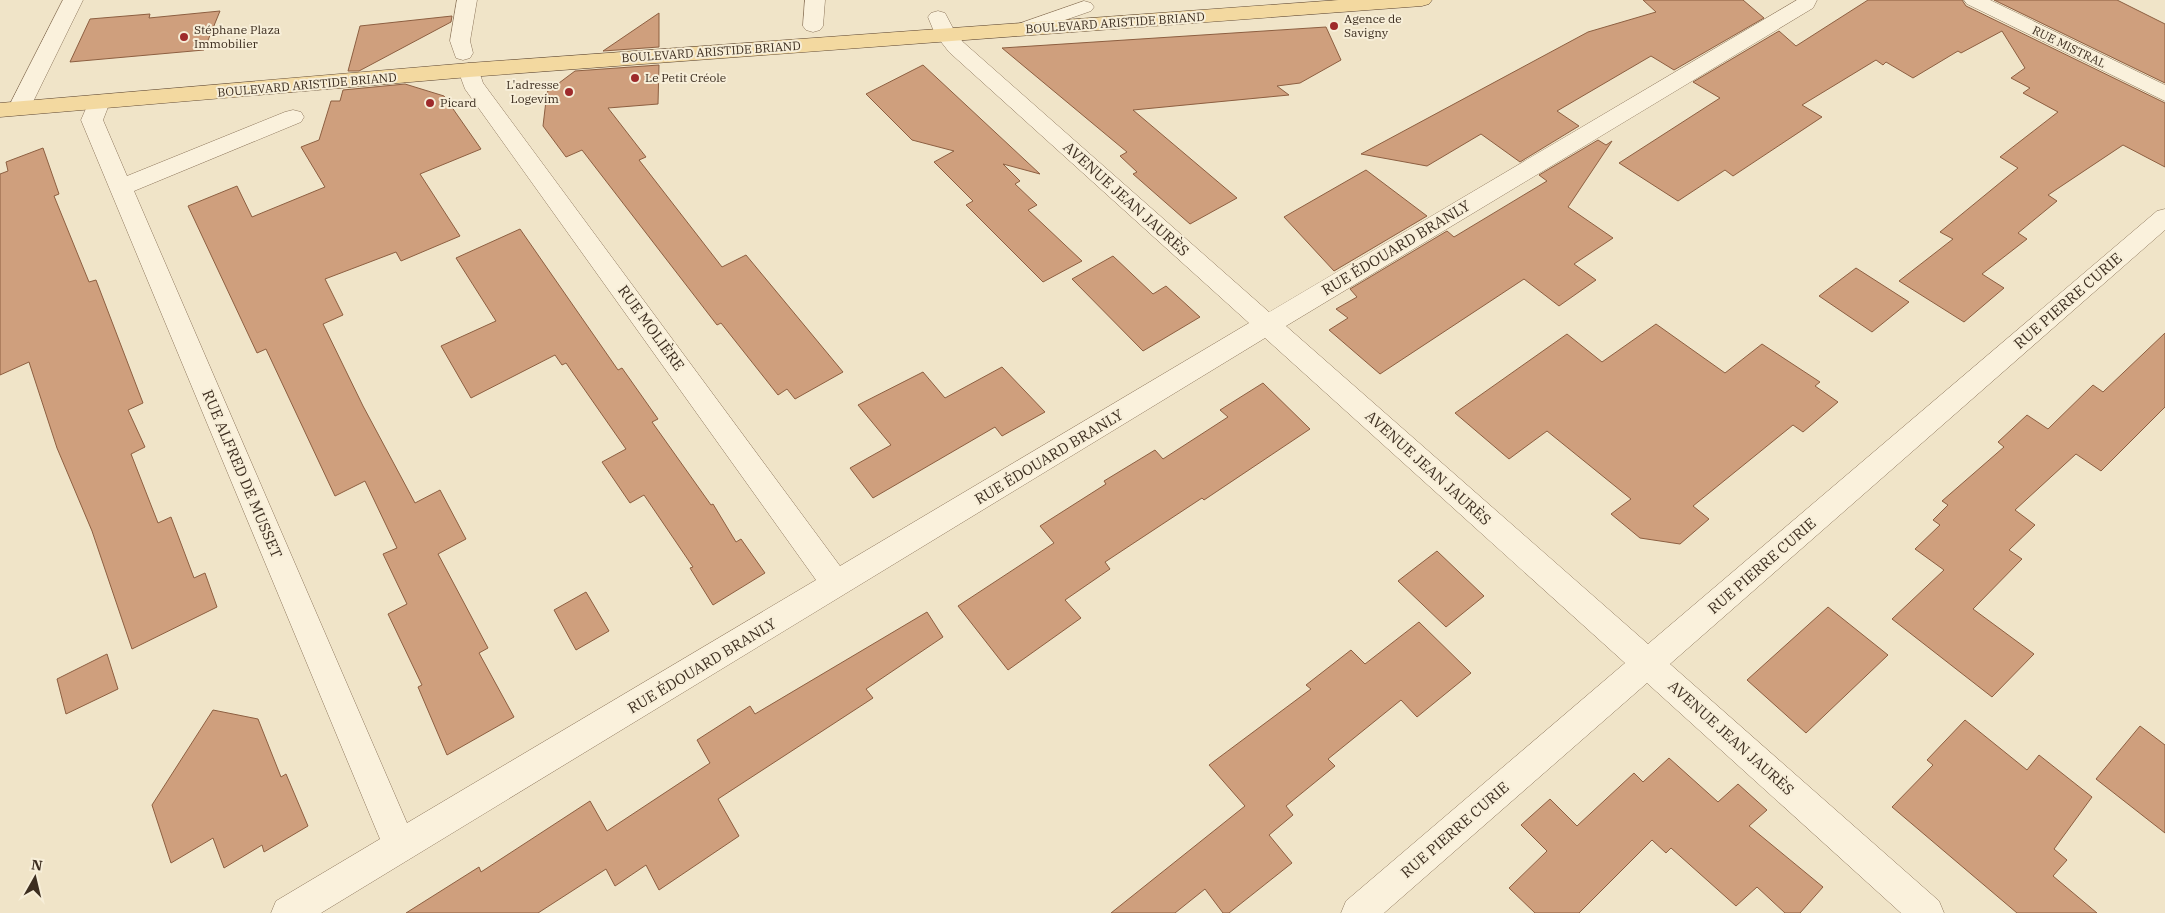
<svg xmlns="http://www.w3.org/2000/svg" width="2165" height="913" font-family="'IBM Plex Serif',serif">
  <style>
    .building { fill: #cf9f7d; stroke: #8d5f41 }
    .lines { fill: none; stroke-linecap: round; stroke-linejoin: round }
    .minor-casing { stroke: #8d765c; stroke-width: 1 }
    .major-casing { stroke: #5b4430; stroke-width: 1 }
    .minor { fill: #faf1dc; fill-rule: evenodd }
    .major { fill: #f3d9a0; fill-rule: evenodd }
    .poi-dot { fill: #9e2a2b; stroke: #f7eed8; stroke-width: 2 }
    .labels { text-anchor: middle; stroke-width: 4; stroke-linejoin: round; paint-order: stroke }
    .far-poi-label { font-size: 12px; fill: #3d2e20; stroke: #f7eed8; text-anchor: start }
    .far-street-label { font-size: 12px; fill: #3d2e20; stroke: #f7eed8 }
    .street-label { font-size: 15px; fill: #3d2e20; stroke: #f7eed8 }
  </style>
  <rect width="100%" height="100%" fill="#f0e4c8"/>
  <!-- building -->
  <g class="building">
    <polygon points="1643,0 1743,0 1764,18 1674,70 1651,56 1557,111 1579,126 1520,162 1481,134 1427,166 1361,154 1588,32 1656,12"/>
    <polygon points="1868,0 1962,0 1966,6 2165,103 2165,167 2123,145 2048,195 2057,201 2018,233 2027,239 1982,274 2004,288 1964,322 1899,281 1953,239 1940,232 2018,168 2000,157 2058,112 2023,93 2030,88 2011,78 2025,68 2002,31 1961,53 1958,51 1913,78 1886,62 1883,65 1876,60 1802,105 1822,117 1733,176 1725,170 1678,201 1619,163 1720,98 1693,82 1779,31 1796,46"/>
    <polygon points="1994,0 2117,0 2165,24 2165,83"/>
    <polygon points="220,11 204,50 70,62 90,19 150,14 149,18"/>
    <polygon points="659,13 659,47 603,51"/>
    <polygon points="452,16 451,22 359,71 348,71 360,26"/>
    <polygon points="1326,27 1341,60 1300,83 1277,86 1289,95 1133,110 1237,198 1190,224 1133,174 1137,172 1120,156 1127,152 1002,48"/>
    <polygon points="659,65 658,104 608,108 646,157 639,160 722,267 746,255 843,372 795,399 787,389 778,395 721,323 717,325 582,150 566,157 543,126 547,92 575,71"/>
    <polygon points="923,65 1040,174 1003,164 1020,181 1015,184 1037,205 1028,210 1082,261 1043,282 966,205 973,201 934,162 954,151 912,140 866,94"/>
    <polygon points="405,84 444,96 481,149 420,174 460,236 401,261 396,252 325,279 343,315 323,324 363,406 415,503 440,490 466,539 438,554 488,648 479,653 514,717 447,755 418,687 422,685 388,614 407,604 383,554 397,548 365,481 335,496 266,349 257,353 188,206 237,186 252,217 325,187 301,147 319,140 331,101 340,101 343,90"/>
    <polygon points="1598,140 1606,145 1612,141 1568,207 1613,238 1574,264 1596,280 1559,306 1524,279 1380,374 1329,330 1348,318 1336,309 1357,297 1350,289 1447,231 1454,237 1547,181 1539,175"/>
    <polygon points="43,148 59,194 54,196 89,282 96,280 143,403 128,410 145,447 131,454 158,523 171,517 194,578 205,573 217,607 132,649 92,531 57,448 29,362 0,375 0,174 8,171 6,162"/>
    <polygon points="1366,170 1427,216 1334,271 1284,217"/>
    <polygon points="520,229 618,370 622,368 658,419 652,422 711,505 713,504 736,542 741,539 765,573 713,605 690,568 693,567 644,495 630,503 602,462 626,449 566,363 562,365 555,355 471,398 441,346 496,321 456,258"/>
    <polygon points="1113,256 1153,294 1166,286 1200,317 1143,351 1072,279"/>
    <polygon points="1856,268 1909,302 1872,332 1819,296"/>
    <polygon points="1656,324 1725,373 1762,344 1820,382 1815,386 1838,402 1803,432 1793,425 1693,506 1709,519 1680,544 1640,538 1611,514 1631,499 1547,431 1509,459 1455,413 1567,334 1602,362"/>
    <polygon points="2165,333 2165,407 2101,471 2076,454 2015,510 2035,525 2009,550 2022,559 1973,609 2034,654 1992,697 1892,619 1944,570 1915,549 1940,525 1933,520 1948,505 1942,501 2004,447 1998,442 2027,415 2048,429 2093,385 2103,392"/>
    <polygon points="1002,367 1045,412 1002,436 995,427 873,498 850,468 891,445 858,405 923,372 945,398"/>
    <polygon points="1263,383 1310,429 1204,500 1202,498 1105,562 1110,569 1065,600 1081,618 1008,670 958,606 1054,543 1040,526 1106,484 1104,481 1155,450 1163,459 1228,417 1220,410"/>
    <polygon points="1437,551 1484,596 1446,627 1398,581"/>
    <polygon points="586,592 609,631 576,650 554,610"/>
    <polygon points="1828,607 1888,655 1806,733 1747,680"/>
    <polygon points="927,612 943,637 866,689 873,698 718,799 739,836 659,890 646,865 615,886 606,869 538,913 406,913 479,867 481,872 590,801 607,831 710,763 697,740 750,706 755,714"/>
    <polygon points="1419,622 1471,673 1417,717 1401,700 1328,759 1335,766 1286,806 1293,815 1269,835 1292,863 1229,913 1223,913 1205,889 1175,913 1111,913 1245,806 1209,765 1311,689 1306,685 1351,650 1365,664"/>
    <polygon points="107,654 118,689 66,714 57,679"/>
    <polygon points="213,710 258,719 281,777 286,774 308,826 264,852 262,845 224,868 213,838 171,863 152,805"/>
    <polygon points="1965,720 2027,770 2039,755 2092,797 2054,849 2067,860 2053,876 2097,913 2017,913 1892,807 1933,765 1927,760"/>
    <polygon points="2140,726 2165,745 2165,833 2096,779"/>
    <polygon points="1669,758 1718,802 1738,784 1767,810 1749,826 1823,887 1800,913 1785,913 1757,887 1736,906 1671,848 1666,853 1652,840 1579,913 1535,913 1509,888 1547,851 1521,825 1550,799 1577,826 1634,773 1643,782"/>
  </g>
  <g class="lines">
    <defs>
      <g id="minor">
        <polygon points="63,0 83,0 30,108 27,113 19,115 11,113 8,108"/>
        <polygon points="457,0 477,0 470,41 473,53 470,58 463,60 456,58 450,41"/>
        <polygon points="805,0 825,0 823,26 820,30 813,32 806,30 803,26"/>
        <polygon points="1797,0 1817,0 1813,8 1286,326 1648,644 2157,211 2165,209 2165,230 1670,664 1939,901 1944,913 1901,913 1647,683 1384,913 1341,913 1346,901 1625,663 1265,338 321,913 271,913 276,901 380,839 81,120 91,97 99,95 107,97 110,102 103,120 127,176 285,112 293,110 301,112 304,117 301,122 134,191 407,823 816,580 465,89 458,70 461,65 469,63 477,65 483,83 840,566 1249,323 949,52 935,34 928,17 931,13 938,11 945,13 955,32 963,42 1269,312"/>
        <polygon points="1964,0 1990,0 2165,85 2165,101 1967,4"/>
        <polygon points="1084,1 1091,3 1094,7 1091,11 1022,35 1015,33 1012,29 1015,25"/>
      </g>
      <polygon id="major" points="1339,0 1432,0 1429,4 1422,6 469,77 0,117 0,103 469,63"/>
    </defs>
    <!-- minor casing -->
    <use href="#minor" class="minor-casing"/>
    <!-- major casing -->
    <use href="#major" class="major-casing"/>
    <!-- minor -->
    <use href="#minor" class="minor"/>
    <!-- major -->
    <use href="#major" class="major"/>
  </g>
  <!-- markers -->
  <g class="poi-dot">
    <circle cx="1334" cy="26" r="5"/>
    <circle cx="184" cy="37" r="5"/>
    <circle cx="635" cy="78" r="5"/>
    <circle cx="569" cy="92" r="5"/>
    <circle cx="430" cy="103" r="5"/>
  </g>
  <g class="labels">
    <!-- far-poi labels -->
    <g class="far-poi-label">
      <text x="1344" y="23">Agence de<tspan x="1344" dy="14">Savigny</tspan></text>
      <text x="194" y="34">Stéphane Plaza<tspan x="194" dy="14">Immobilier</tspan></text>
      <text x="645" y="82">Le Petit Créole</text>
      <text x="559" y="89" text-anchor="end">L'adresse<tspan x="559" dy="14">Logevim</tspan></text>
      <text x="440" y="107">Picard</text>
    </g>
    <!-- far-street labels -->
    <g class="far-street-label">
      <text transform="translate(1115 23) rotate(-4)" y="4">BOULEVARD ARISTIDE BRIAND</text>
      <text transform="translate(2069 47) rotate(26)" y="4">RUE MISTRAL</text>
      <text transform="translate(711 52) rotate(-4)" y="4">BOULEVARD ARISTIDE BRIAND</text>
      <text transform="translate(307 85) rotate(-5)" y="4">BOULEVARD ARISTIDE BRIAND</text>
    </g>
    <!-- street labels -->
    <g class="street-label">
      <text transform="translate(1126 199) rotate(42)" y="5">AVENUE JEAN JAURÈS</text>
      <text transform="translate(1396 248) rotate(-31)" y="5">RUE ÉDOUARD BRANLY</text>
      <text transform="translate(2068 301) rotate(-41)" y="5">RUE PIERRE CURIE</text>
      <text transform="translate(651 328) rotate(54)" y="5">RUE MOLIÈRE</text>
      <text transform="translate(1049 457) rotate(-31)" y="5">RUE ÉDOUARD BRANLY</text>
      <text transform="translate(1428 468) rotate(42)" y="5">AVENUE JEAN JAURÈS</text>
      <text transform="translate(242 474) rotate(67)" y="5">RUE ALFRED DE MUSSET</text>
      <text transform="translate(1762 566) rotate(-41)" y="5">RUE PIERRE CURIE</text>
      <text transform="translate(702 666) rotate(-31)" y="5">RUE ÉDOUARD BRANLY</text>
      <text transform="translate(1731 738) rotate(42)" y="5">AVENUE JEAN JAURÈS</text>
      <text transform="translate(1455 830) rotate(-41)" y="5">RUE PIERRE CURIE</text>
    </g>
  </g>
  <!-- north arrow -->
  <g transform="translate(35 878) rotate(8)" stroke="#f7eed8" stroke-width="4" paint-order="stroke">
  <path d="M0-4L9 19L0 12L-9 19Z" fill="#3d2e20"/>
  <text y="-8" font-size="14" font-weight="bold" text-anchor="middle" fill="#3d2e20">N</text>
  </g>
</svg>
